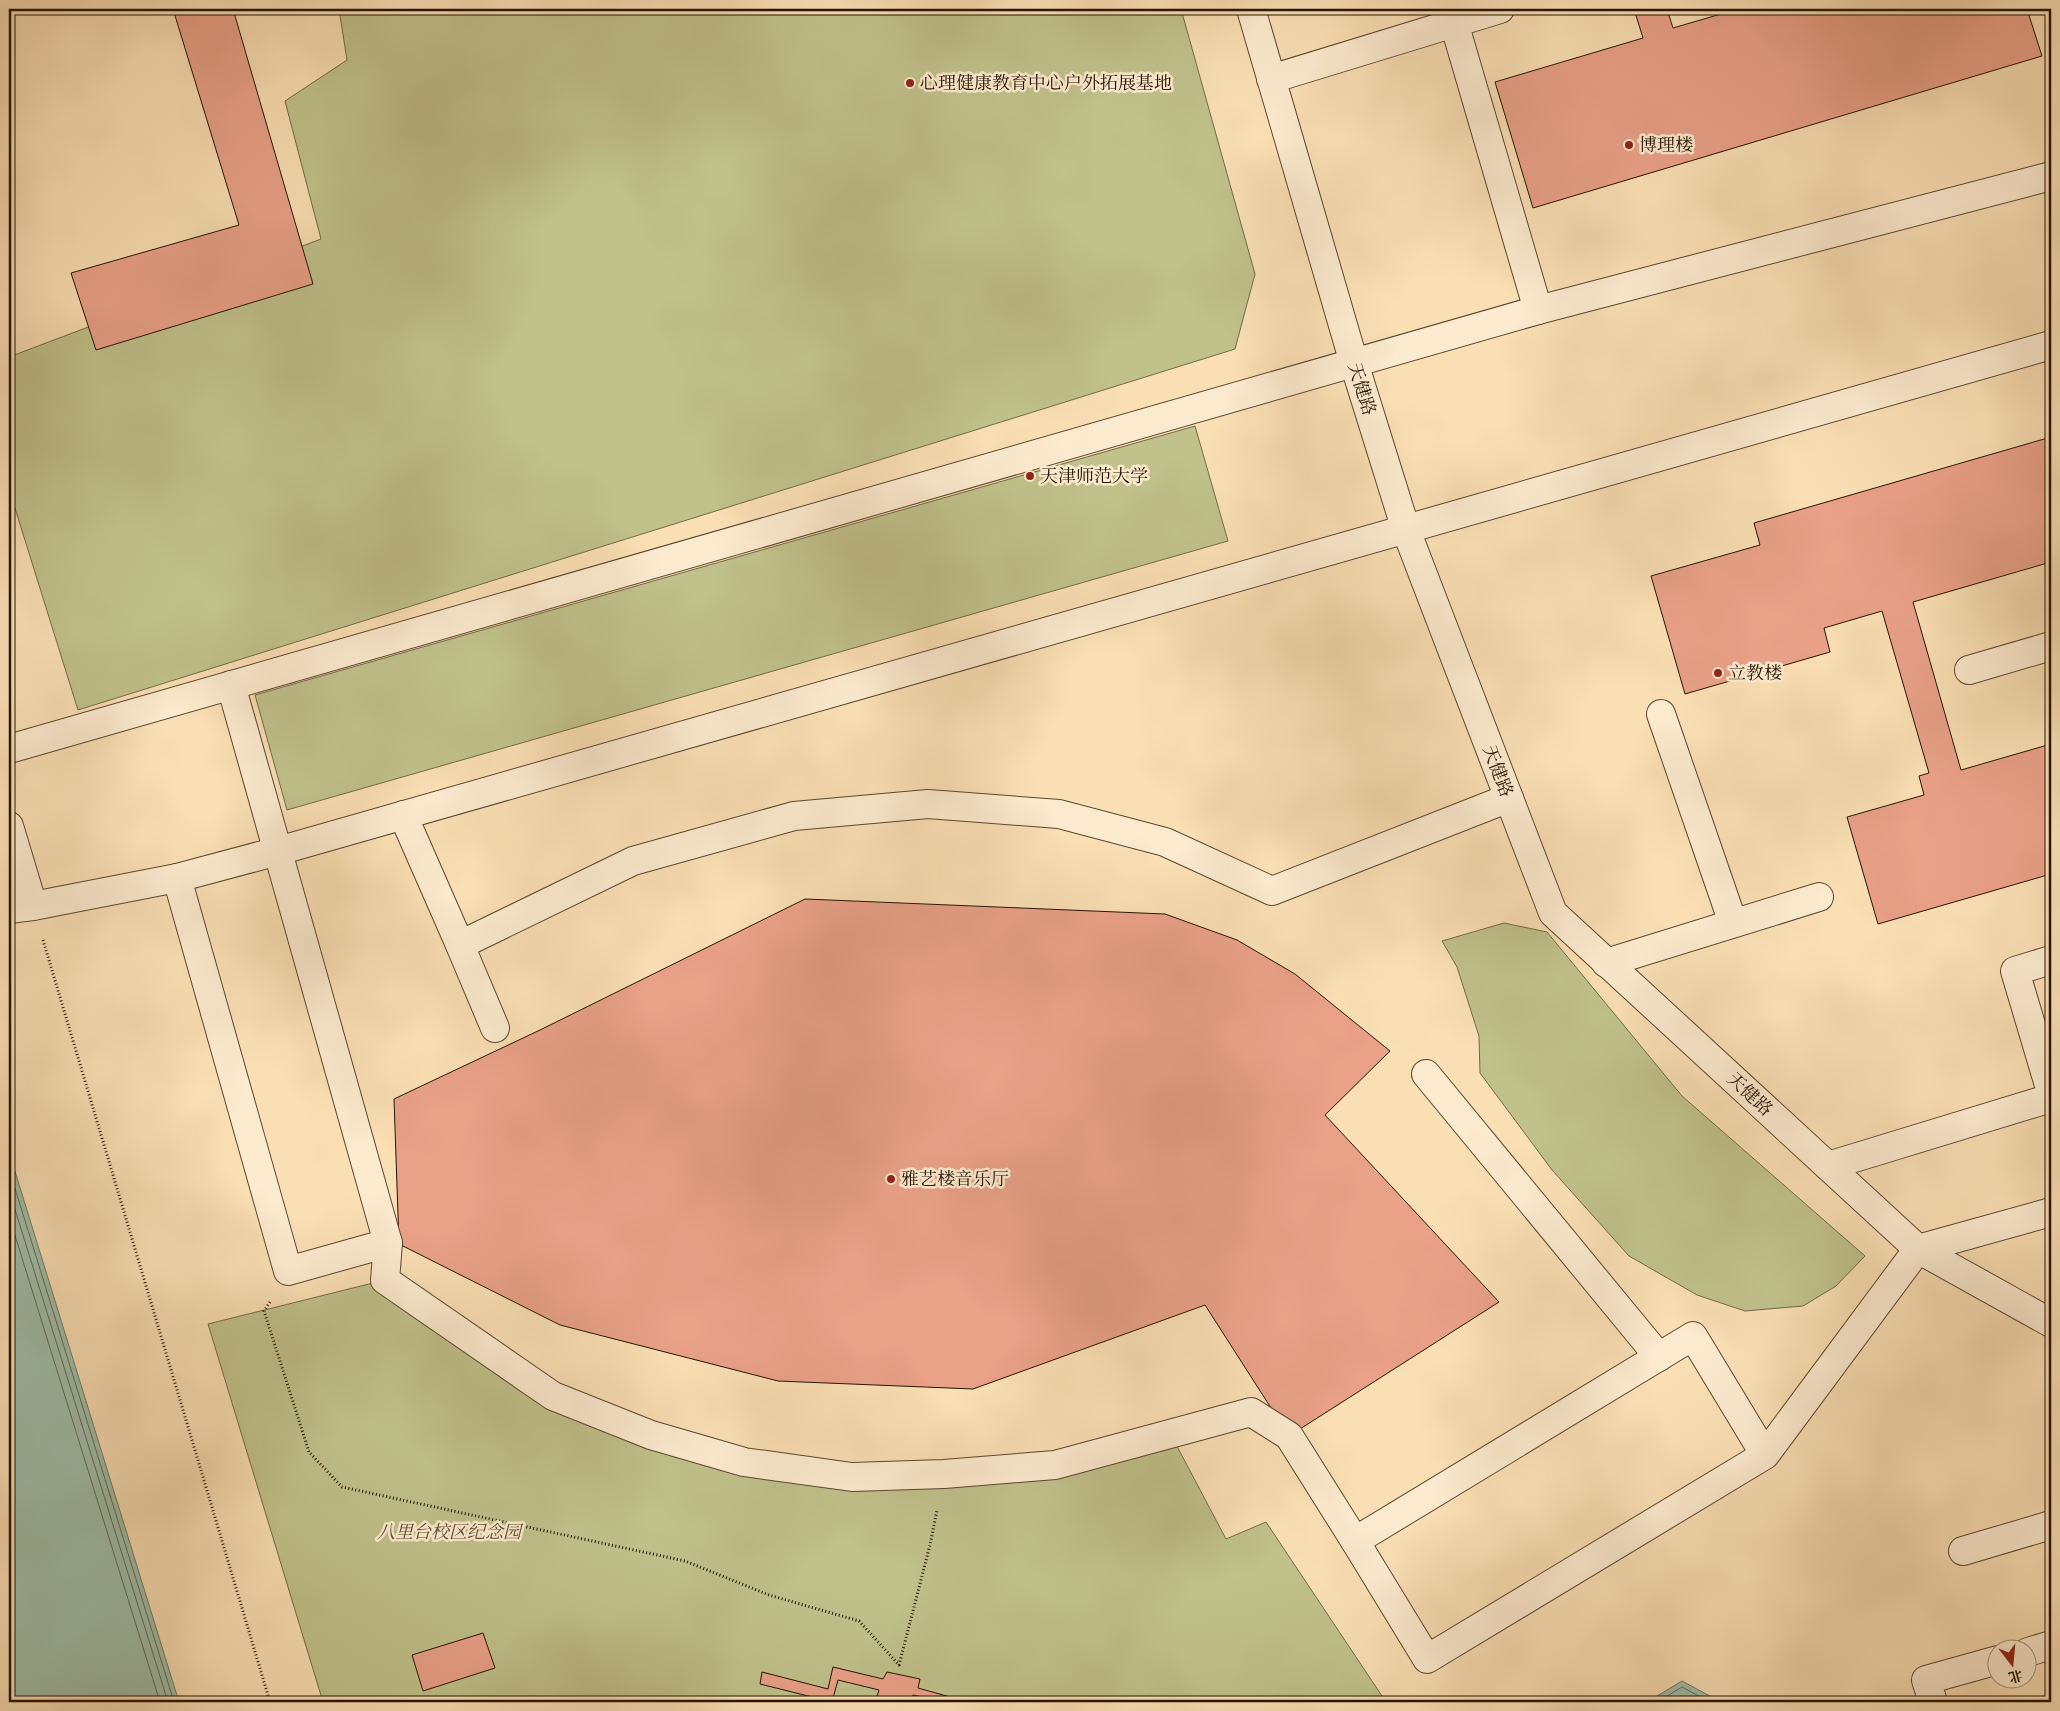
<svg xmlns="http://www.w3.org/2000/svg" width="2060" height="1711" font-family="'IM FELL DW Pica','Noto Serif SC',serif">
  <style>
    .green { fill: #c0c18b; stroke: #736a46 }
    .water { fill: #9fbda9; stroke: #6f7965 }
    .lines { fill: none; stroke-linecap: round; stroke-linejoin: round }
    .shore { stroke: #626854; stroke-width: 1 }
    .building { fill: #e9a188; stroke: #261400 }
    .minor-casing { stroke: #5b472d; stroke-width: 30 }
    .path { stroke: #261400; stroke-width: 3; stroke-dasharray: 1 2.5; stroke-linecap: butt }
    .minor { stroke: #fceace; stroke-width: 28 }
    .poi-dot { fill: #8f2418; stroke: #fceace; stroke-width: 2 }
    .labels { text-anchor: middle; stroke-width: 5; stroke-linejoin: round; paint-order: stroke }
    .poi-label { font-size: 18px; fill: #261400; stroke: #fceace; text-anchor: start }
    .street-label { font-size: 18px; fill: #261400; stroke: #fceace }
    .park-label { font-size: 18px; font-style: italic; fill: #5c5131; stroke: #fceace }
  </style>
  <rect width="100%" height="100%" fill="#fadfb4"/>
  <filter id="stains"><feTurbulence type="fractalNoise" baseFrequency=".004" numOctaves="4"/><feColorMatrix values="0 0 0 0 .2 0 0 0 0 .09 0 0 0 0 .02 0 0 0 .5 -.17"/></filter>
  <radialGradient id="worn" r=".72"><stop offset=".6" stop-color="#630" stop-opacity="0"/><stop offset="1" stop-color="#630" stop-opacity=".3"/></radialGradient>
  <!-- green -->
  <g class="green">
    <polygon points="339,9 1181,9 1255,274 1235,349 78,710 9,489 9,357 321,239 285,101 347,60"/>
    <polygon points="1195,426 1228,541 287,810 255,695"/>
    <polygon points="1504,923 1547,932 1682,1096 1865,1256 1836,1286 1803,1306 1745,1311 1697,1295 1629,1256 1552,1170 1480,1073 1479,1036 1457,967 1442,941"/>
    <polygon points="385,1280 553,1396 744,1462 944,1474 1170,1433 1226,1539 1266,1522 1386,1702 323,1702 208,1324"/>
  </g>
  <!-- water -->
  <g class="water">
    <polygon points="9,1152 179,1702 9,1702"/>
    <polygon points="1682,1681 1721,1702 1647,1702"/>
  </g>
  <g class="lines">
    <!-- shore -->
    <g class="shore">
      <polyline points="9,1169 174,1702"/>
      <polyline points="9,1190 168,1702"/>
      <polyline points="9,1216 160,1702"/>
      <polyline points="1657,1702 1682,1687 1710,1702"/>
    </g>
  </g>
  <!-- building -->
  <g class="building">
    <polygon points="173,9 233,9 313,284 96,350 71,273 239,225"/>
    <polygon points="1634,9 1667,9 1673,28 1738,9 2027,9 2042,56 1533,208 1495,82 1643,38"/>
    <polygon points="2051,437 2051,562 1913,602 1961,770 2051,744 2051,874 1878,924 1847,817 1924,795 1919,776 1929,773 1882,611 1824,628 1830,652 1685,694 1651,576 1760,545 1754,523"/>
    <polygon points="805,899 1165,914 1237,940 1295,974 1390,1051 1325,1115 1499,1302 1289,1436 1205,1305 973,1389 778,1381 560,1325 399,1244 394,1099 540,1030"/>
    <polygon points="483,1633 495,1668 423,1691 412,1655"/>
    <polygon points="833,1667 883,1679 887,1672 920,1679 918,1688 968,1702 943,1702 913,1695 911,1702 884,1702 876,1700 879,1690 838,1680 832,1702 760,1684 762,1672 828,1689"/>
  </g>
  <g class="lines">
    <defs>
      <g id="minor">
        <polyline points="1251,9 1354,363 1406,530 1553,913 1918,1249 2051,1323"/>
        <polyline points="1450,9 1538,310"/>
        <polyline points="1271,79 1500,9"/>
        <polyline points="1969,670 2051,646"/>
        <polyline points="1661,714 1733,923"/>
        <polyline points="9,749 1538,310 2051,176"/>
        <polyline points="403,815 460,945 633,861 794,816 928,804 1059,814 1165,842 1272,891 1509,798"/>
        <polyline points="9,826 33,906"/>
        <polyline points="177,878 288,1271 388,1243 231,685"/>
        <polyline points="9,909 33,906 177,878 278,851 2051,345"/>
        <polyline points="460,945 495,1028"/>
        <polyline points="2051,960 2015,971 2051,1092"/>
        <polyline points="1606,963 1819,897"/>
        <polyline points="1426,1074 1659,1357"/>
        <polyline points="1828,1166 2051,1098"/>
        <polyline points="388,1243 385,1280 553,1396 651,1435 744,1462 852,1477 944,1474 1055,1465 1251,1412 1289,1436 1355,1541"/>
        <polyline points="1765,1455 1693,1336 1355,1541 1427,1659 1765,1455 1918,1249 2051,1212"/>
        <polyline points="1963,1551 2051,1525"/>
        <polyline points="2028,1652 2051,1645"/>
        <polyline points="1933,1702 1926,1680 1998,1660"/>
      </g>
    </defs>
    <!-- minor casing -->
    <use href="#minor" class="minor-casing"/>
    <!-- path -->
    <g class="path">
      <polyline points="43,940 270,1702"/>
      <polyline points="270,1302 264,1311 309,1452 342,1487 685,1561 769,1595 859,1621 899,1665 930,1545 937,1510"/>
    </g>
    <!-- minor -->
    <use href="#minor" class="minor"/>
  </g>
  <!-- markers -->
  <g class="poi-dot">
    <circle cx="910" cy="83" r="5"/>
    <circle cx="1629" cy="145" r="5"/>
    <circle cx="1030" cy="476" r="5"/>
    <circle cx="1718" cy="673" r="5"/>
    <circle cx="891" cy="1179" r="5"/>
  </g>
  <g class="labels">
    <!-- poi labels -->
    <g class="poi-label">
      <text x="920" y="89">心理健康教育中心户外拓展基地</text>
      <text x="1639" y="151">博理楼</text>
      <text x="1040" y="482">天津师范大学</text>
      <text x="1728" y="679">立教楼</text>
      <text x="901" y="1185">雅艺楼音乐厅</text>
    </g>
    <!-- street labels -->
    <g class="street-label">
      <text transform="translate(1362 389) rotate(73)" y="6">天健路</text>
      <text transform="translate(1498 771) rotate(69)" y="6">天健路</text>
      <text transform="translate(1750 1094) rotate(43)" y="6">天健路</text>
    </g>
    <!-- park labels -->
    <g class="park-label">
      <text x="449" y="1538">八里台校区纪念园</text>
    </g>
  </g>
  <!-- margin -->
  <rect width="2060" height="1711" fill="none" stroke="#fadfb4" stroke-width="30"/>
  <rect x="10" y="10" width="2040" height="1691" fill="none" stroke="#261400" stroke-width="2.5"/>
  <rect x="15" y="15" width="2030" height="1681" fill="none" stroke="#261400"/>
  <!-- north arrow -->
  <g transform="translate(2012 1664) rotate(164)"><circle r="24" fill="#fceace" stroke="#a6947c"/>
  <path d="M0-4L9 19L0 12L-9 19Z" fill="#8f2418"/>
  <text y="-8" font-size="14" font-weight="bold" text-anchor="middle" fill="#261400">北</text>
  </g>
  <rect width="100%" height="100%" filter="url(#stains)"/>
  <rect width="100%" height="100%" fill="url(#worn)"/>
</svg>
